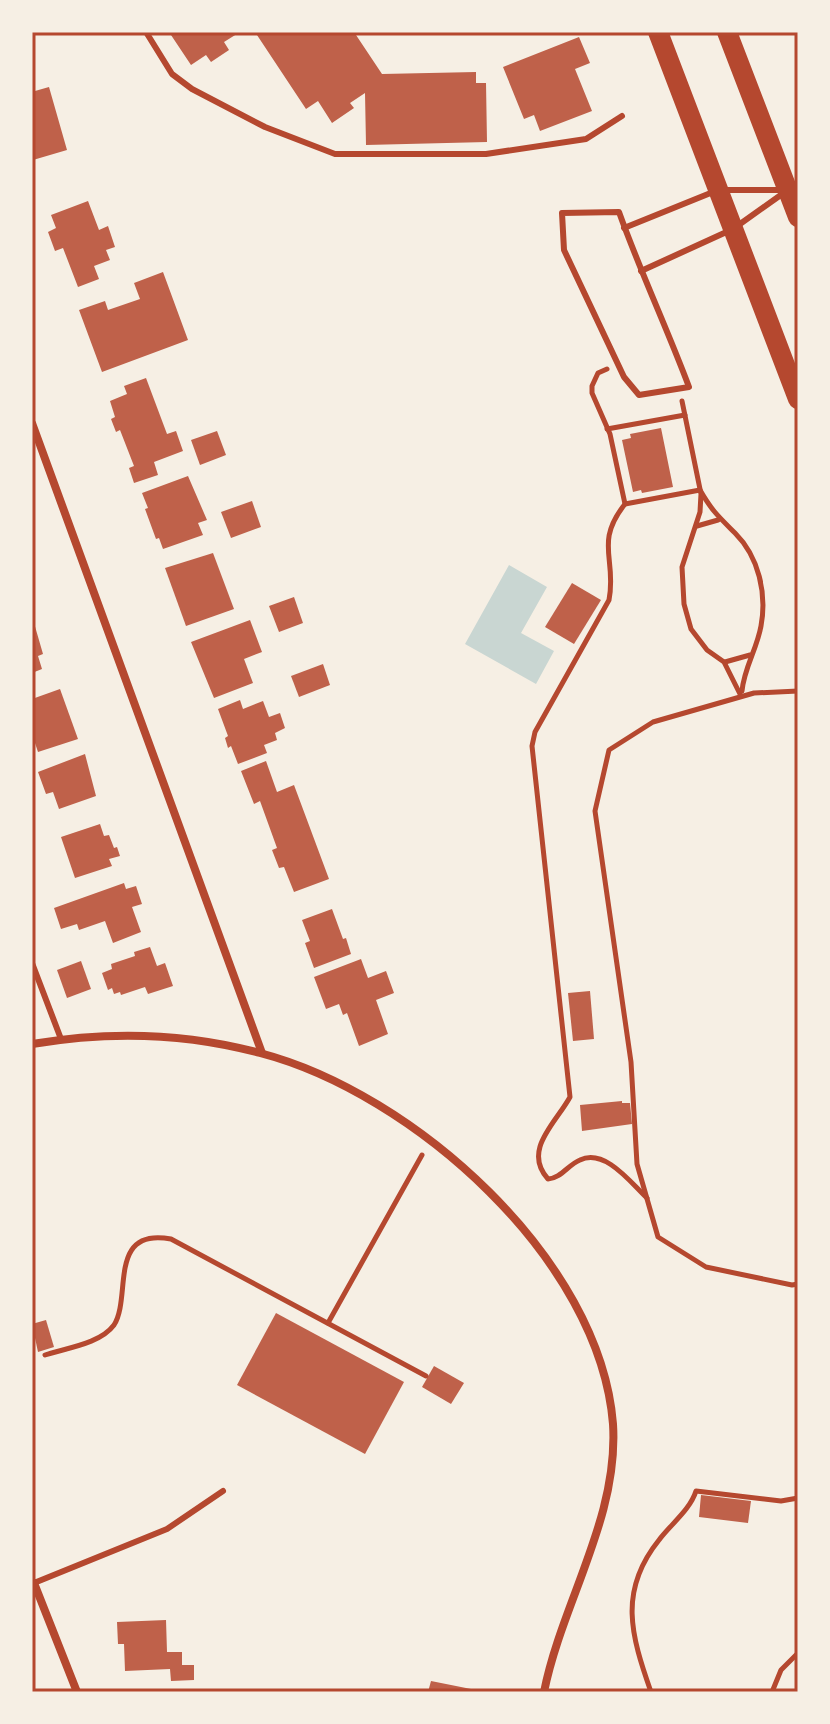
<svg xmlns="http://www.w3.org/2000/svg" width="830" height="1724" font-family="'Crimson Pro',serif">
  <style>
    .water { fill: #c9d6d2 }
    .building { fill: #bf614a }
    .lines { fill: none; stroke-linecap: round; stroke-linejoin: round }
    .path { stroke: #b5482f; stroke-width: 5 }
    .service { stroke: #b5482f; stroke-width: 6 }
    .minor { stroke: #b5482f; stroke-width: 8 }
    .primary { stroke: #b5482f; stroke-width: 20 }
    .neatline { fill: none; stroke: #b5482f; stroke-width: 3 }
  </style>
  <rect width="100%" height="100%" fill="#f6efe4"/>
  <!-- water -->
  <polygon class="water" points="509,565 547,587 521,633 554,651 536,684 465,644"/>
  <!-- building -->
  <g class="building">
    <polygon points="169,32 240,32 224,42 229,50 211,62 206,55 191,65"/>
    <polygon points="255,32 354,32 382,74 476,72 476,83 486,83 487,142 366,145 365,93 350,103 354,108 332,123 318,101 306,109"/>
    <polygon points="579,37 590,63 575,69 592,111 540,131 534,115 524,119 503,67"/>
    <polygon points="32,83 35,91 49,87 67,150 33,160"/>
    <polygon points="88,201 99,230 108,226 115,247 106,250 110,260 94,266 99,279 78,287 63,248 55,251 48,232 56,228 51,215"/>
    <polygon points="163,272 188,340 102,372 79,310 105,301 108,310 140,299 134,283"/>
    <polygon points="146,378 167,434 176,431 183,451 154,462 158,475 134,483 129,468 134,466 120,430 116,432 111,419 115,417 110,401 127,394 124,386"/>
    <polygon points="661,428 673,487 642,493 641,490 633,492 622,440 631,438 630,434"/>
    <polygon points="217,431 226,455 200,465 191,440"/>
    <polygon points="188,476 207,520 198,523 203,535 163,549 159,538 156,539 145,509 148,508 142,493"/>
    <polygon points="252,501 261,527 231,538 221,512"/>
    <polygon points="213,553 234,609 186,626 165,568"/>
    <polygon points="572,583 601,600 574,644 545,627"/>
    <polygon points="294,597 303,623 279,632 269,606"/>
    <polygon points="32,616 43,654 38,656 42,669 32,673"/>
    <polygon points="250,620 262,652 244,659 253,683 214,698 191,642"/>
    <polygon points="323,664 330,685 299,697 291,676"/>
    <polygon points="60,689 78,739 38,752 32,734 32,699"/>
    <polygon points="240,700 243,709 263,701 269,717 280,713 285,728 275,733 277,740 264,745 267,753 238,764 231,746 228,748 225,738 228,736 218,709"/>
    <polygon points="85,754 96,796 59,809 53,792 46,794 38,772"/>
    <polygon points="266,761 277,792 294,785 329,879 294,892 284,867 279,868 272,850 277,848 260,801 254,804 241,771"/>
    <polygon points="100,824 104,836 109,835 114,848 117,847 120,856 109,859 112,866 75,878 61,837"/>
    <polygon points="124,883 126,889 136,886 142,904 132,907 141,932 113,943 105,921 79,930 77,924 61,929 54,908"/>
    <polygon points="332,909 343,939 346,938 351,954 314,968 305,943 310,941 302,920"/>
    <polygon points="150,947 157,966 165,963 173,986 148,994 145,987 121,995 120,992 114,994 112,988 108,990 102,973 112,969 111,964 135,956 134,952"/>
    <polygon points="361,959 368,978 386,971 394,993 376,1000 388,1034 359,1046 347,1013 343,1015 339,1004 326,1009 314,977"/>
    <polygon points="81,961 91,989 67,998 57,970"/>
    <polygon points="590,991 594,1039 573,1041 568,993"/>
    <polygon points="622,1101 622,1103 630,1103 632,1124 582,1131 580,1105"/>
    <polygon points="276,1313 404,1382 365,1454 237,1385"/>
    <polygon points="46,1320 54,1347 38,1352 32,1324"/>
    <polygon points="434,1366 464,1383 451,1404 422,1387"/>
    <polygon points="701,1495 751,1501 748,1523 699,1517"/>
    <polygon points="166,1620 167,1652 182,1652 182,1665 194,1665 194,1680 171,1681 170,1669 125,1671 124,1644 118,1644 117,1622"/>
    <polygon points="431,1681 481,1691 481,1692 428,1692"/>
  </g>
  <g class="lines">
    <!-- path -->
    <g class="path">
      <path d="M607 369 598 373 592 386V393L610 434 625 504C594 543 617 559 609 600L535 732 532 746 570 1097C556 1123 522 1150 548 1179 561 1178 568 1165 580 1160 605 1148 631 1183 647 1198"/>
      <polyline points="682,401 701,494 700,512 682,567 684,604 691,629 707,650 724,662 741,696"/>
      <polyline points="607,429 685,415"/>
      <path d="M625 504 700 490C712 511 718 516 735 533 759 557 767 594 761 626 757 649 744 668 742 691"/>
      <polyline points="697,526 718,520"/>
      <polyline points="725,662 750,655"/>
      <polyline points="798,691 754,693 653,722 609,750 595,811 631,1062 637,1164 658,1237 706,1267 792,1285 798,1284"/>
      <polyline points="328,1323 422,1155"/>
      <path d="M45 1355C66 1348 100 1344 114 1325 132 1297 107 1227 171 1239L426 1376"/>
      <path d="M651 1692C631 1635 618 1591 659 1540 671 1524 690 1510 696 1491L781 1501 798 1498"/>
      <polyline points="772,1692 781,1670 798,1653"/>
    </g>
    <!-- service -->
    <g class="service">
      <polyline points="146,32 172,74 192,89 265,127 335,154 486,154 586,139 622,116"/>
      <path d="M619 212C640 271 667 328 689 387L639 395 624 377 564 250 562 213Z"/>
      <polyline points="624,228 718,190 784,190"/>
      <polyline points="641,271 733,229 785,192"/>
      <polyline points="32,963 61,1039"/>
      <polyline points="34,1583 167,1529 223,1491"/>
    </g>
    <!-- minor -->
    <g class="minor">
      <polyline points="32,423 262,1053"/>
      <path d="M32 1044C108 1031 186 1033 260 1053 413 1093 600 1259 613 1424 619 1518 562 1602 544 1692"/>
      <polyline points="32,1584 34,1583 77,1692"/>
    </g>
    <!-- primary -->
    <g class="primary">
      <polyline points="658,32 798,399"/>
      <polyline points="727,32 798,217"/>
    </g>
  </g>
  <!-- border -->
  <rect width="830" height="1724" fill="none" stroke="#f6efe4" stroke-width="68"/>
  <rect x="34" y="34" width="762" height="1656" class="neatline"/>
</svg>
